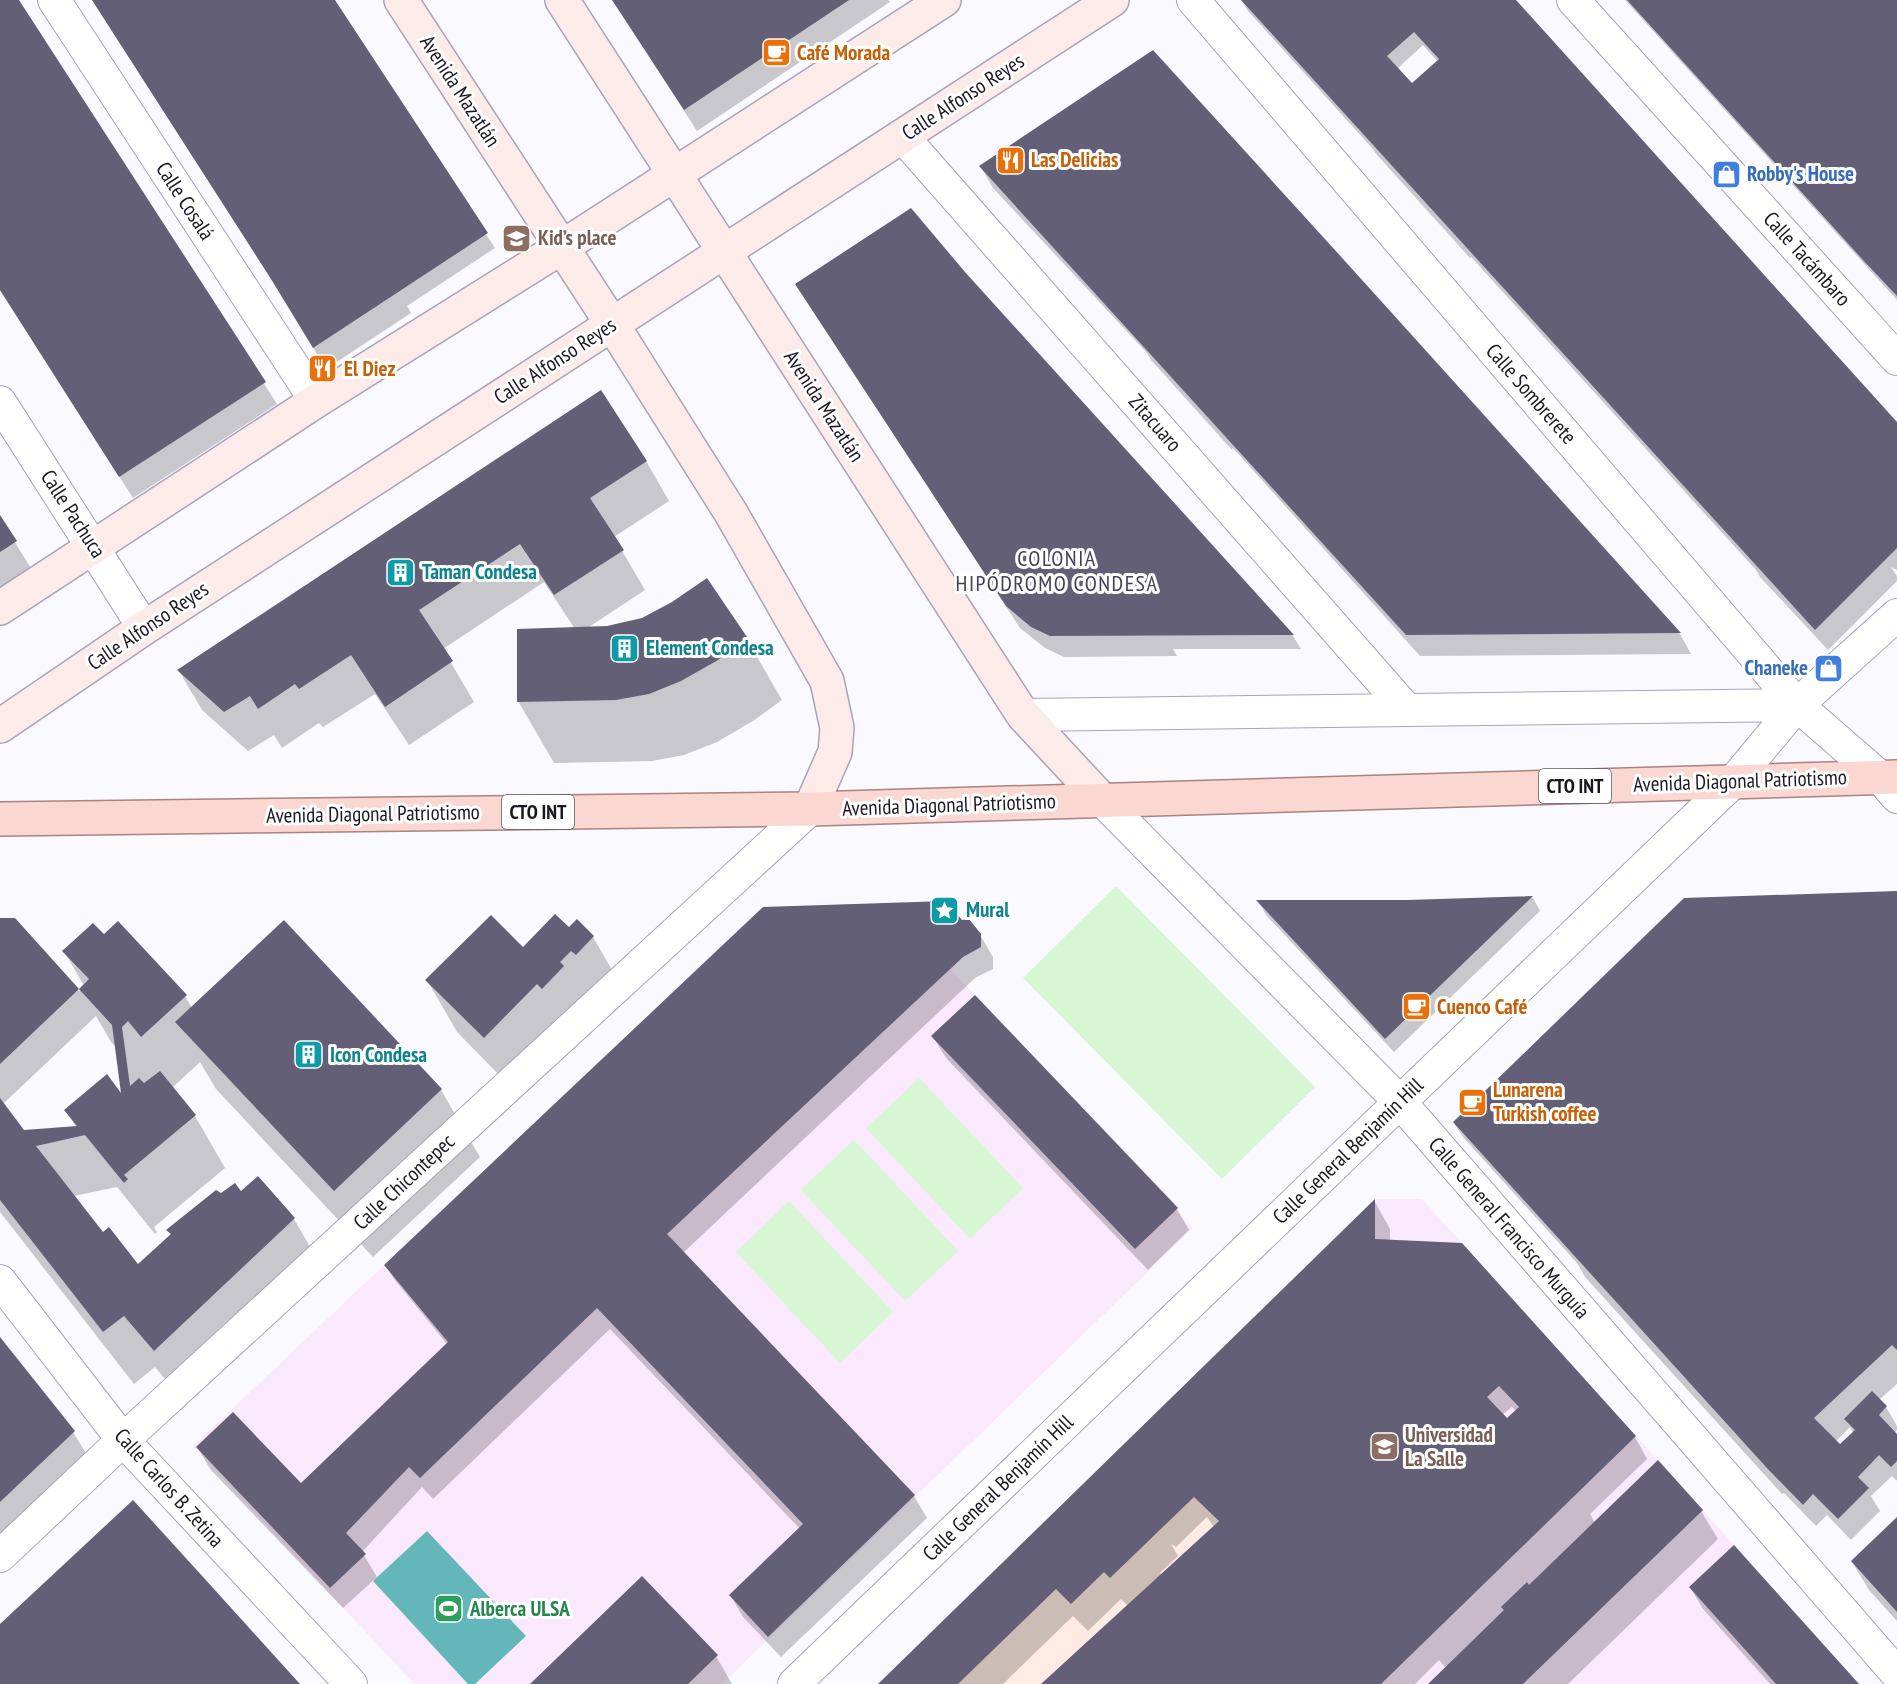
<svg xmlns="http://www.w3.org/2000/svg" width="1897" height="1684" font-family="'PT Sans Narrow',sans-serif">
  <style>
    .industrial { fill: #ffebe4 }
    .education { fill: #fae9fc }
    .green { fill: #d6f6d4 }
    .water { fill: #63b6ba }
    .shadow { fill: #0003; fill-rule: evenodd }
    .building { fill: #625f77; fill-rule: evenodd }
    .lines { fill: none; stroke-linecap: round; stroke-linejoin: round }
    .street-casing { stroke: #a6a3bd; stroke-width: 34 }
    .secondary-casing { stroke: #a6a3bd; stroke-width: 36 }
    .primary-casing { stroke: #a9837f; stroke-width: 36 }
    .street { stroke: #fff; stroke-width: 32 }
    .secondary { stroke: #fcebe8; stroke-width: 33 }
    .primary { stroke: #fad7d0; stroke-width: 33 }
    .labels { text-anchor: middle; stroke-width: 6; stroke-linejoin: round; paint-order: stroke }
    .shield { fill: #fff; stroke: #5e5d64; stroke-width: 1.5 }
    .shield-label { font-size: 20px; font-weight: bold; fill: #191822 }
    .food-label { font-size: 21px; font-weight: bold; fill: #c56008; stroke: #fff; text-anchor: start }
    .street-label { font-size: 21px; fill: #191822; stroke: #fff }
    .shop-label { font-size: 21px; font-weight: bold; fill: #366cbe; stroke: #fff; text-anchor: start }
    .education-label { font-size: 21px; font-weight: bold; fill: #785e54; stroke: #fff; text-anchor: start }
    .culture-label { font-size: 21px; font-weight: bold; fill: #0d838f; stroke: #fff; text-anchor: start }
    .leisure-label { font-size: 21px; font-weight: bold; fill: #27864d; stroke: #fff; text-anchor: start }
    .neighbourhood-label { font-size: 22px; letter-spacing: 1.5px; fill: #423f56; stroke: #fff }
  </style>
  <rect width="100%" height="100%" fill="#faf9ff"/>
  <!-- industrial -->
  <polygon class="industrial" points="1234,1458 1427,1639 1381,1684 878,1684"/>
  <!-- education -->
  <g class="education">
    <polygon points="946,901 962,920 969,919 981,934 981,947 963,957 951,970 1179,1207 1175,1210 1193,1228 722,1684 414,1684 193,1446 384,1265 448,1341 914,902"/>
    <polygon points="1375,1199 1422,1199 1859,1684 1381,1684 1427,1639 1311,1510 1103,1465"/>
  </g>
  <!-- green -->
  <g class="green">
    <polygon points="1116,886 1315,1087 1222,1179 1023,978"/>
    <polygon points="919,1078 1023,1188 970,1239 866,1128"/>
    <polygon points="854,1140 958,1251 905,1301 801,1190"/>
    <polygon points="789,1201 893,1312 840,1363 736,1252"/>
  </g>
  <!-- water -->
  <polygon class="water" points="427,1531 526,1636 475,1684 468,1684 373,1581"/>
  <!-- shadow -->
  <g class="shadow">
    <polygon points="0,0 18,0 277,404 133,498 0,290"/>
    <polygon points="92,0 333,0 495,248 407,306 411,313 326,369 280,292"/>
    <polygon points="613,0 888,0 890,2 697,131"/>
    <path d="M1241 0H1513L1897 424V570L1891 567 1897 576V581L1828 650 1760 577 1756 570 1471 257 1470 258 1377 155 1372 148 1248 11ZM1423 45 1438 62 1417 90 1397 69Z"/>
    <polygon points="1625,0 1897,0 1897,300"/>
    <polygon points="981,167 1569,511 1680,634 1691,654 1420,656 1233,448 1232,450 1151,360 1147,353 993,188"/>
    <polygon points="964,273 1293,636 1301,649 1173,649 1177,656 1064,657 1045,648 1020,628 805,298"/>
    <polygon points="646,461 669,501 614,537 645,590 586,629 607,628 643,619 673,604 706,580 746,638 782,700 753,721 717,742 684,755 652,761 554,763 518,701 575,629 544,582 443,649 474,702 409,745 375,694 323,727 319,723 282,748 274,735 248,751 202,710 179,671"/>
    <polygon points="0,518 32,570 0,591"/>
    <path d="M1897 893V1384L1879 1400 1886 1407 1897 1426V1430L1894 1433 1897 1436V1481L1892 1476 1871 1496 1880 1511 1851 1540 1827 1515 1816 1526 1784 1493 1782 1494 1585 1277 1577 1263 1463 1137 1454 1123ZM1850 1427 1853 1433 1840 1446 1835 1442Z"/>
    <polygon points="1533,898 1540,911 1394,1052 1266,915 1259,902 1407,901"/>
    <path d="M0 919 14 920 79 991 84 986 64 951 104 936 185 996 192 1008 441 1090 480 1157 373 1257 216 1089 200 1062 172 1088 195 1116 225 1168 154 1227 157 1232 155 1234 117 1187 74 1196 103 1234 138 1267 171 1236 168 1230 241 1193 294 1219 324 1271 185 1403 155 1367 134 1384 0 1212ZM96 1016 111 1042 117 1048 124 1098 66 1110 76 1127 24 1132 3 1104Z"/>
    <polygon points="577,921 593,937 623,989 514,1090 457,1032 427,980 523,949 569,929"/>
    <polygon points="961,922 980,935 993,957 993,969 975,978 683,1253 914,1496 927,1518 781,1657 743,1617 731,1596 800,1529 610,1329 433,1499 422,1487 362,1552 377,1577 343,1608 210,1469 198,1448 301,1486 447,1344 394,1279 386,1265"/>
    <polygon points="933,1037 1177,1209 1189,1230 1148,1270 946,1058"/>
    <path d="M1375 1202 1390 1229V1241L1461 1245 1635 1437 1647 1459 1590 1514 1595 1523 1701 1511 1718 1539 1568 1684H1430L1446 1668 1439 1660 1415 1684H1043L1128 1606 1121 1599 1088 1631 1073 1616 1003 1684H880ZM1512 1407 1517 1412 1508 1420 1502 1415ZM1207 1517 1214 1527 1162 1575 1160 1573 1178 1556 1171 1544 1176 1547Z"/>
    <polygon points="0,1339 73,1432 90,1460 0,1545"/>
    <polygon points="1897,1519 1897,1621 1869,1590 1852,1562"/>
    <polygon points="1690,1587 1857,1684 1770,1684 1703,1609"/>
    <polygon points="716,1656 732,1684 532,1684"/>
  </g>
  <!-- building -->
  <g class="building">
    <polygon points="0,0 19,0 266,382 119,477 0,290"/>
    <polygon points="92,0 335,0 488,233 313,348 271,279"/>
    <polygon points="612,0 849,0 684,110"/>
    <path d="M1241 0H1516L1897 422V548L1815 630ZM1414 32 1439 59 1412 83 1387 56Z"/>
    <polygon points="1627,0 1897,0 1897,296 1863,260"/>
    <polygon points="1153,50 1344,260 1681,633 1406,635 979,166"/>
    <polygon points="911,208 965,272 1294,635 1050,636 1031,627 1006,606 795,284"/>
    <polygon points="601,390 647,461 590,498 624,550 554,595 520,544 419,610 453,661 385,707 351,655 299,689 295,684 258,709 250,696 224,712 177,670"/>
    <polygon points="0,515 17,541 0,552"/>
    <polygon points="707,578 747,637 718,660 681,681 649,694 616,700 517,702 517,629 607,626 642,618 672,602"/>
    <polygon points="1897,891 1897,1350 1892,1345 1814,1418 1840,1444 1855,1430 1844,1419 1872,1391 1887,1406 1879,1415 1897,1434 1897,1461 1891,1467 1879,1455 1858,1477 1869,1488 1838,1519 1813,1494 1803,1505 1766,1467 1453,1122 1684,898"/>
    <polygon points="1533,896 1385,1039 1256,900 1407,900"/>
    <polygon points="946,901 962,920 969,919 981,934 981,947 963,957 667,1234 915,1495 768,1637 729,1595 803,1524 597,1308 420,1478 409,1467 346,1533 366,1554 330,1588 196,1447 233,1412 301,1483 448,1342 384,1265 763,907"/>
    <polygon points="555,914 569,927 577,919 594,936 576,955 571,951 560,962 564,966 542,989 537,984 484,1038 425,980 491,915 523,947"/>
    <polygon points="0,918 15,918 79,989 0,1064"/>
    <polygon points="284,920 442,1089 334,1191 175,1022"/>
    <polygon points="118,921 187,995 141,1037 128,1021 122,1027 130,1086 139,1078 144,1083 160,1071 196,1115 124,1175 128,1179 124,1183 85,1135 36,1146 103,1232 109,1227 138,1264 171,1234 166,1230 216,1190 221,1193 235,1183 241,1191 258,1176 295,1218 154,1351 124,1316 103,1332 0,1200 0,1098 24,1130 77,1126 64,1110 107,1074 121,1093 112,1025 79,989 89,979 62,951 93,923 104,934"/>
    <polygon points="975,995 1178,1208 1135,1249 931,1036"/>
    <path d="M1375 1199V1239L1462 1243 1636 1436 1381 1684H1041L1219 1521 1194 1497 1110 1578 1104 1572 1071 1604 1056 1589 958 1684H878ZM1499 1386 1519 1407 1507 1418 1487 1397Z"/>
    <polygon points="0,1337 75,1431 0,1502"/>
    <polygon points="1658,1460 1703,1510 1523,1684 1428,1684 1504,1610 1501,1607 1527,1582 1529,1585"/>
    <polygon points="133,1500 204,1578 300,1684 0,1684 0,1624"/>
    <polygon points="1897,1517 1897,1612 1851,1561"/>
    <polygon points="1734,1545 1859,1684 1776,1684 1689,1587"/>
    <polygon points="642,1576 718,1655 688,1684 530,1684"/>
  </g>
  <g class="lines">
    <defs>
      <g id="street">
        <polyline points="54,0 316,401"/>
        <polyline points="1193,0 1797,705 1880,777 1897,797"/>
        <polyline points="1573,0 1897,359"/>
        <polyline points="902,136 1407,710"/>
        <polyline points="0,402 144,628"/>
        <polyline points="1023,715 1797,705"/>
        <polyline points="1102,800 1400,1102 1897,1674"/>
        <polyline points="0,1281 123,1440 351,1684"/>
        <polyline points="0,1556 123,1440 810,809"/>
        <polyline points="794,1684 1733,782 1797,705 1897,615"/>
      </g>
      <g id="secondary">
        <polyline points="401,0 612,324 731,513 827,681 837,728 835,752 810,809"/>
        <polyline points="562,0 1023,715 1102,800"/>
        <polyline points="0,608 316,401 562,247 944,0"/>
        <polyline points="0,726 144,628 1112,0"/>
      </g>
      <polyline id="primary" points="0,819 810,809 1897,777"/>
    </defs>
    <!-- street casing -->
    <use href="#street" class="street-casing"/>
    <!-- secondary casing -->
    <use href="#secondary" class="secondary-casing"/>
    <!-- primary casing -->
    <use href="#primary" class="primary-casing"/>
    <!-- street -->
    <use href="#street" class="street"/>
    <!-- secondary -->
    <use href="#secondary" class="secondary"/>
    <!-- primary -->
    <use href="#primary" class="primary"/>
  </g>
  <!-- icons -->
  <defs>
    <symbol id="cafe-square" viewBox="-11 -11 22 22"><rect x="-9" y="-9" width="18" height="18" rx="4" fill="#e8710a" stroke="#fff"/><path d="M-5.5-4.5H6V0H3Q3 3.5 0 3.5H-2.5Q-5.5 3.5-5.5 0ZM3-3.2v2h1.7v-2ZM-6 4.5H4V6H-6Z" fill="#fff"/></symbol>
    <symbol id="restaurant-square" viewBox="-11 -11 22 22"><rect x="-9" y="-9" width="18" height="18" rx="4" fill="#e8710a" stroke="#fff"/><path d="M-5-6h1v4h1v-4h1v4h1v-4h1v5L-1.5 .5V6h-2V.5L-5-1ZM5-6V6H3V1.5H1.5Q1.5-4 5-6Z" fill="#fff"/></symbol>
    <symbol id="shop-square" viewBox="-11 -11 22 22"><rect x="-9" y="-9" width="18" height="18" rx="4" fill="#3f7fe0" stroke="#fff"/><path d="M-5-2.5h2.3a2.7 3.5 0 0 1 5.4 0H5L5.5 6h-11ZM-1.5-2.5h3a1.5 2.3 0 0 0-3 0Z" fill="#fff"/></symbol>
    <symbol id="school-square" viewBox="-11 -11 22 22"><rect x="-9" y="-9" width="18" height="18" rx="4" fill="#8d6e63" stroke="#fff"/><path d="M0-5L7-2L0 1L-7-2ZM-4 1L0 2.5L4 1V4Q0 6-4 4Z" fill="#fff"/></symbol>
    <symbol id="building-square" viewBox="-11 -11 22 22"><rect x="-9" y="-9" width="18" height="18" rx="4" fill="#0f9aa8" stroke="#fff"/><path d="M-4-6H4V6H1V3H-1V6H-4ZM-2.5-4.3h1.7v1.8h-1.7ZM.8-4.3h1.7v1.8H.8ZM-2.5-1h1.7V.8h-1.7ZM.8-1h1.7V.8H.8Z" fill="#fff"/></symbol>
    <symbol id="sight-square" viewBox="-11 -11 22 22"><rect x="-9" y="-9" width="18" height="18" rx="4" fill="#0f9aa8" stroke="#fff"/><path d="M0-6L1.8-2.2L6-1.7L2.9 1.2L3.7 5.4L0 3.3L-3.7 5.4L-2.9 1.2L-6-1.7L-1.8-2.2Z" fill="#fff"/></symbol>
    <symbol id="university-square" viewBox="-11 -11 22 22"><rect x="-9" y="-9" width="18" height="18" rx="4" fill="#8d6e63" stroke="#fff"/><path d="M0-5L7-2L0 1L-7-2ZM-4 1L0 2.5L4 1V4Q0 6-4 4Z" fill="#fff"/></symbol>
    <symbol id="stadium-square" viewBox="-11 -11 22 22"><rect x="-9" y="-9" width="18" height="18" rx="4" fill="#2e9e5b" stroke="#fff"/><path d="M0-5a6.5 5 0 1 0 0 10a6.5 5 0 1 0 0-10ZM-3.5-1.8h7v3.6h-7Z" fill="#fff"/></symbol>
  </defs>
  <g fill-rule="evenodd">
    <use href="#cafe-square" x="760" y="36" width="33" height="33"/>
    <use href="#restaurant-square" x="994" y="144" width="33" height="33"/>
    <use href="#shop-square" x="1710" y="158" width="33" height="33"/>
    <use href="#school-square" x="500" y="222" width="33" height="33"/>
    <use href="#restaurant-square" x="306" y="352" width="33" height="33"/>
    <use href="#building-square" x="384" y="556" width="33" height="33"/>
    <use href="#building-square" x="608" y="632" width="33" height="33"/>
    <use href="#shop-square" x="1812" y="652" width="33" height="33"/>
    <use href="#sight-square" x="928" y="894" width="33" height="33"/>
    <use href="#cafe-square" x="1400" y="990" width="33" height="33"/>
    <use href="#building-square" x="292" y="1038" width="33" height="33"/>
    <use href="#cafe-square" x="1456" y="1086" width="33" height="33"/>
    <use href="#university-square" x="1368" y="1430" width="33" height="33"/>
    <use href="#stadium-square" x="432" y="1592" width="33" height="33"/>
  </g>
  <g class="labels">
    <!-- shield labels -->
    <g class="shield">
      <rect x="1539" y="769" width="72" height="34" rx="4.5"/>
      <rect x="502" y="795" width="72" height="34" rx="4.5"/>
    </g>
    <g class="shield-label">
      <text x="1575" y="793">CTO INT</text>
      <text x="538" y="819">CTO INT</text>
    </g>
    <!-- food labels -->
    <g class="food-label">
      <text x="797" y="60">Café Morada</text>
      <text x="1031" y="167">Las Delicias</text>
      <text x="344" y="376">El Diez</text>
      <text x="1437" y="1014">Cuenco Café</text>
      <text x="1493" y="1097">Lunarena<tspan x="1493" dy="24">Turkish coffee</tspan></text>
    </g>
    <!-- street labels -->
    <g class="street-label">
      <text transform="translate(460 91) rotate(57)" y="7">Avenida Mazatlán</text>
      <text transform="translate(963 97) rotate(-33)" y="7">Calle Alfonso Reyes</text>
      <text transform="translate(185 201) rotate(57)" y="7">Calle Cosalá</text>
      <text transform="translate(1807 259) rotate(48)" y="7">Calle Tacámbaro</text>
      <text transform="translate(555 361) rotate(-33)" y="7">Calle Alfonso Reyes</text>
      <text transform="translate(1531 394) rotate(49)" y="7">Calle Sombrerete</text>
      <text transform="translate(824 406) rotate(57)" y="7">Avenida Mazatlán</text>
      <text transform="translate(1155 423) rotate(49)" y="7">Zitacuaro</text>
      <text transform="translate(73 514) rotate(57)" y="7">Calle Pachuca</text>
      <text transform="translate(148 626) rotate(-34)" y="7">Calle Alfonso Reyes</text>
      <text transform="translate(1740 781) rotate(-2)" y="7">Avenida Diagonal Patriotismo</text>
      <text transform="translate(949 805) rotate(-2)" y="7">Avenida Diagonal Patriotismo</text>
      <text transform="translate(373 814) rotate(-1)" y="7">Avenida Diagonal Patriotismo</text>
      <text transform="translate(1348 1151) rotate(-44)" y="7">Calle General Benjamín Hill</text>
      <text transform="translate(404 1182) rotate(-43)" y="7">Calle Chicontepec</text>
      <text transform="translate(1509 1228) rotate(49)" y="7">Calle General Francisco Murguía</text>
      <text transform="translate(169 1488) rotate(48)" y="7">Calle Carlos B. Zetina</text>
      <text transform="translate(998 1488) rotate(-44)" y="7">Calle General Benjamín Hill</text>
    </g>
    <!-- shop labels -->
    <g class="shop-label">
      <text x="1747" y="181">Robby's House</text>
      <text x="1808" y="675" text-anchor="end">Chaneke</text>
    </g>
    <!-- education labels -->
    <g class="education-label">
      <text x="538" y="245">Kid’s place</text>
      <text x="1405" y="1442">Universidad<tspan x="1405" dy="24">La Salle</tspan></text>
    </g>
    <!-- culture labels -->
    <g class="culture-label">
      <text x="422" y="579">Taman Condesa</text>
      <text x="646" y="655">Element Condesa</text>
      <text x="966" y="917">Mural</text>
      <text x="330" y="1062">Icon Condesa</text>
    </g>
    <!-- leisure labels -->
    <g class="leisure-label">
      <text x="470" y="1616">Alberca ULSA</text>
    </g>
    <!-- neighbourhood labels -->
    <g class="neighbourhood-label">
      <text x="1057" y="566">COLONIA<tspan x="1057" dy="25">HIPÓDROMO CONDESA</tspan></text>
    </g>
  </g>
</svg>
